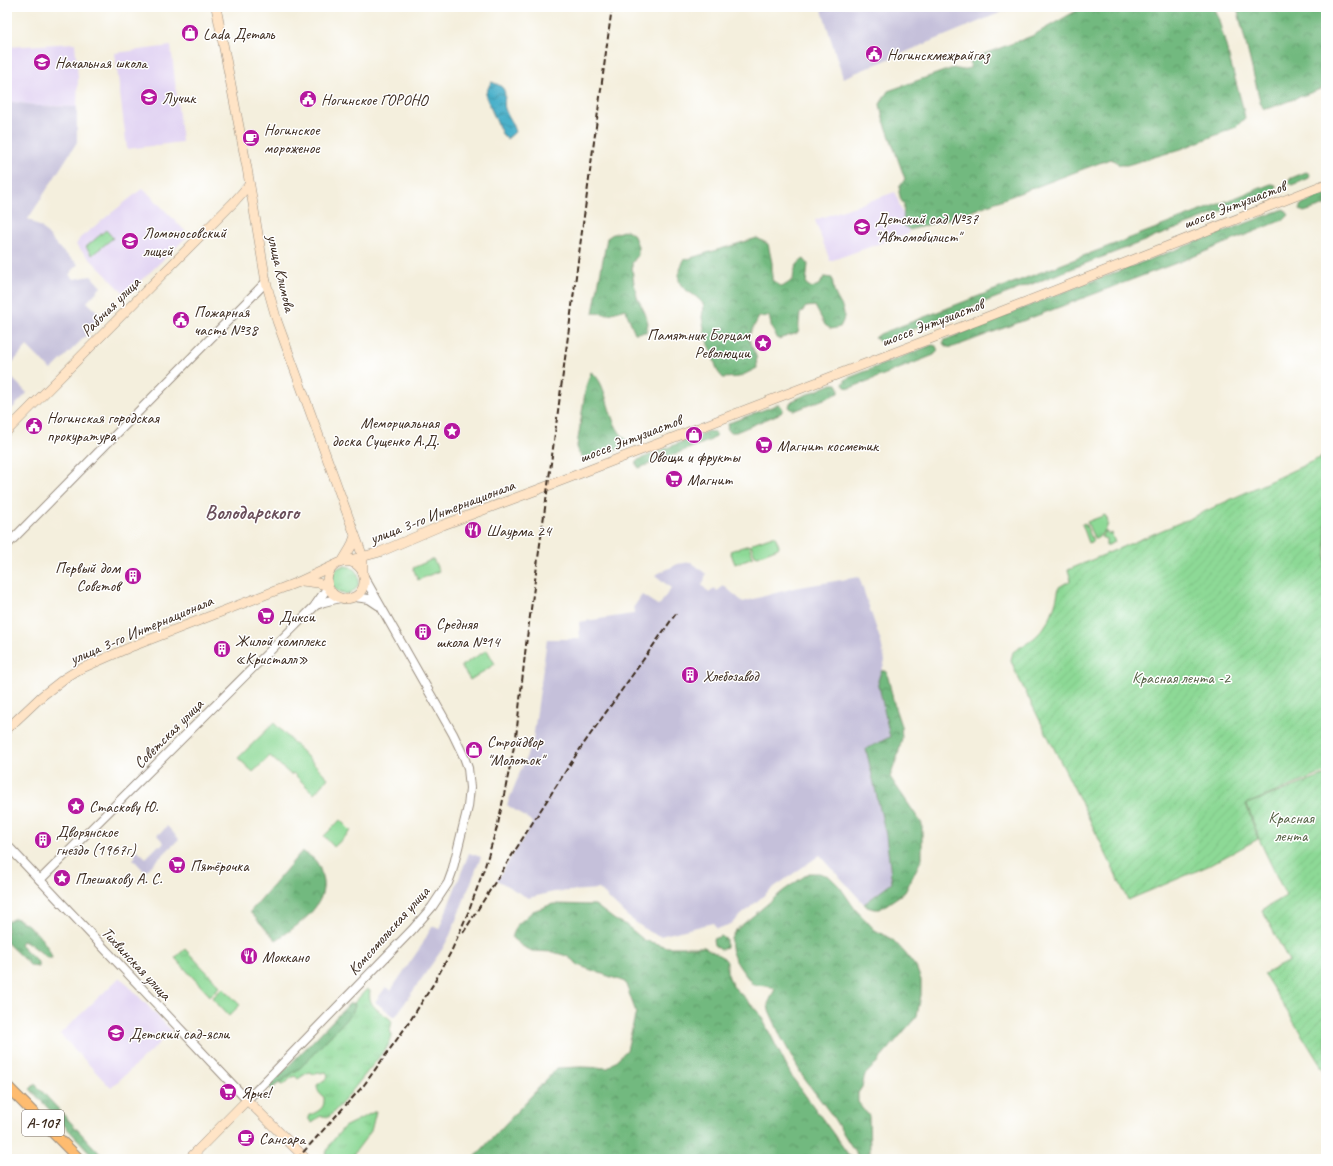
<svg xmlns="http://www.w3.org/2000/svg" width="1333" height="1166" font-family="Caveat,sans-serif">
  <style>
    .built { fill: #e2d4f3 }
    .industrial { fill: #c5c0da }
    .grass { fill: url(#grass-tufts); stroke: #64825a }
    .forest { fill: url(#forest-crowns); stroke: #56724e }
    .garden { fill: url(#garden-furrows); stroke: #64825a }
    .pitch { fill: #8dd996; stroke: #64825a }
    .water { fill: url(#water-waves); stroke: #436e74 }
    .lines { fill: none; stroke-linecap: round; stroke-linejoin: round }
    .tertiary-casing { stroke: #988c7e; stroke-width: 10 }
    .secondary-casing { stroke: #988c7e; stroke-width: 10 }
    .primary-casing { stroke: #988c7e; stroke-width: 12 }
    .tertiary { stroke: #fff; stroke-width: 8 }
    .secondary { stroke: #ffe4c6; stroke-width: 9 }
    .primary { stroke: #febc70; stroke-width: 10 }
    .rail { stroke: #3b2a1e; stroke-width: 2; stroke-dasharray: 6 3; stroke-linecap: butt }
    .labels { text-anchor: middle; stroke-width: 3; stroke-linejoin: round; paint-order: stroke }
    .shield { fill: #fff; stroke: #766a62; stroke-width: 1 }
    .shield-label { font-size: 15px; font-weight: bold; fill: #3b2a1e }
    .poi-label { font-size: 16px; fill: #3b2a1e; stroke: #fff; text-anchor: start }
    .street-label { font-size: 16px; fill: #3b2a1e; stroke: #fff }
    .park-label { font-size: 16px; fill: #545f42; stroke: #fff }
    .district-label { font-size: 20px; font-weight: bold; fill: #6a4f5b; stroke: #fff }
  </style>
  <defs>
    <pattern id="grass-tufts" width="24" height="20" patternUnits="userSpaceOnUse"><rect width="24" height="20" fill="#8dd996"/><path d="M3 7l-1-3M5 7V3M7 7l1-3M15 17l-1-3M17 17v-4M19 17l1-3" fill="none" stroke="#7bba81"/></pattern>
    <pattern id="forest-crowns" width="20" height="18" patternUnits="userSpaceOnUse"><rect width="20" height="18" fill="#72b97f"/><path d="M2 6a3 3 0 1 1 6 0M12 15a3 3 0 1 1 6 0" fill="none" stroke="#5f9767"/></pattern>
    <pattern id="garden-furrows" width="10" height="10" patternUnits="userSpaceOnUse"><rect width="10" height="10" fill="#8dd996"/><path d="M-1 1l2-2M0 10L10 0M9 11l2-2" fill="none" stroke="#7bba81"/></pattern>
    <pattern id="water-waves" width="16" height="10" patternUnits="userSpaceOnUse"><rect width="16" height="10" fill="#4bb1ca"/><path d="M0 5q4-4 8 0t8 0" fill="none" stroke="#4090a3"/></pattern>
  </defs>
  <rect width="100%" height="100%" fill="#fff"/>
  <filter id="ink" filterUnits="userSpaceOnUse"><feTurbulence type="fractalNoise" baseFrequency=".025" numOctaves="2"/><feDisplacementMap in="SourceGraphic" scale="8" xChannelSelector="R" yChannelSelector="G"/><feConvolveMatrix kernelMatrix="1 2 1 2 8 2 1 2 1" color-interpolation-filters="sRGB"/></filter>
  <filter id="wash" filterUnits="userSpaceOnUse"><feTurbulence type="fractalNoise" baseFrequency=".012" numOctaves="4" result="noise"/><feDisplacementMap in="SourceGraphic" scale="16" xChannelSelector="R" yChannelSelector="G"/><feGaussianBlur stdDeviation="0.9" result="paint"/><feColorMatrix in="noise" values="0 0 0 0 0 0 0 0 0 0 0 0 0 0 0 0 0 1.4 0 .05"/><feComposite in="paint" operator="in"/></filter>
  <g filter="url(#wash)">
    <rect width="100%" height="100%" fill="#f4efdd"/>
    <!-- built -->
    <g class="built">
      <polygon points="75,43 78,78 77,107 39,106 7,101 7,47"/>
      <polygon points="171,46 182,142 127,149 115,53"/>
      <polygon points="143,188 189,235 126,295 76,245 80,238"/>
      <polygon points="895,192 909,233 830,261 815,220"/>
      <polygon points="120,977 172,1031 111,1088 60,1034"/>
    </g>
    <!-- industrial -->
    <g class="industrial">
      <polygon points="821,7 1014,7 843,78"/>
      <polygon points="7,101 39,106 77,107 77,142 28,219 42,228 62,251 78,264 69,275 74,279 91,276 101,287 87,302 104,318 51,370 27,346 7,369"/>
      <polygon points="7,373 27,393 7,414"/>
      <polygon points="691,562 706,574 704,581 702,585 709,593 715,588 717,591 724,586 743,602 794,588 859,577 881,642 885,661 878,681 890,737 886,835 892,884 864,904 820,855 770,890 731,924 717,929 713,923 660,936 649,932 627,916 599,889 554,892 528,898 497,880 533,822 507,805 533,740 547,639 580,639 579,622 633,614 635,610 633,608 642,595 659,606 671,588 655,575 678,564"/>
      <polygon points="167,826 179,839 145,872 133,859 136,856 133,853 137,850 146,858 159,845 161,846 164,843 157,835 159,833 160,834"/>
      <polygon points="469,853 481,857 450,935 443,948 395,1017 375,1002 386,987 391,990 422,945 432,926 439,929"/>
    </g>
    <!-- grass -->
    <g class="grass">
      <path d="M1105 515C1112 526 1105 529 1098 538H1094L1087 522Z"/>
      <polygon points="1085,523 1093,541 1089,543 1082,524"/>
      <polygon points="1105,531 1109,534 1111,533 1115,542 1106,546 1106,539 1101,537"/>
      <circle cx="345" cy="580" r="14"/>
      <polygon points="185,949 220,986 210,996 175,958"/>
      <path d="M367 989 370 991C367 1006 380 1011 390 1019L392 1022 390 1030 392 1036 388 1046 343 1102 329 1117C322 1116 319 1115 315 1121L312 1123 309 1120V1116C319 1110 325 1110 324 1097 319 1094 317 1090 317 1085L327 1078 328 1075 326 1072 314 1074 310 1072 307 1073 298 1079 295 1076C289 1078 288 1083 281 1085L279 1083 301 1067 355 1006 354 1003Z"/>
      <polygon points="376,1111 371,1131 350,1159 323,1159 331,1143 344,1127"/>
    </g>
    <!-- forest -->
    <g class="forest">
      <polygon points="1083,7 1213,7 1218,17 1243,108 1245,118 1236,127 1181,149 1127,165 1119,165 1116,161 1110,159 961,215 910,230 903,225 904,204 901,200 899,192 900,186 905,179 882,115 880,104 888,91 953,68 962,70 970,68 971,59 1032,36"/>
      <polygon points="1237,7 1326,7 1326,87 1270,108 1264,109 1261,105"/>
      <polygon points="1306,172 1310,174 1309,178 1293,185 1289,183 1289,179"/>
      <polygon points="1271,184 1276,185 1275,191 880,342 875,338 880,334"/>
      <polygon points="1326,194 1326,205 1304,212 1300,210 1300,206 1302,204"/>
      <path d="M1284 209 1289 215 1285 219 1192 257 959 345C953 347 947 350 943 343L945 340 1061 293Z"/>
      <polygon points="627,230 633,234 638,246 638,255 632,263 633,278 637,297 645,313 648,323 646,332 635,333 625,309 609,314 593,313 607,238 613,234"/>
      <path d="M757 238 768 244 772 263V280L782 287 793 280C794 270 795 264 804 259L808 264 806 284 812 288 820 284 824 277 832 278C833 282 833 287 834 291 839 306 850 310 840 327L831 329 825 325 815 306 806 307 800 314 798 333 778 339 772 329 769 316 759 317 748 337 756 356 757 368 739 377 723 378 718 372 705 334 702 317 704 305C690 286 669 292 684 260Z"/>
      <polygon points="932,345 936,346 938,351 934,355 850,388 845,387 843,384 846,379"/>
      <path d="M591 372C610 384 605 423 627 440L624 447 599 456 584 459 578 452 577 446 586 386Z"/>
      <polygon points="832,384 837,384 839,388 839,393 794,411 789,407 790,404 794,400"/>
      <polygon points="779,404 783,409 781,413 736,432 730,432 727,428 729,423"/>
      <polygon points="708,431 715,433 716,436 711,440 639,468 635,463 638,460"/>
      <polygon points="881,671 885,671 887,673 895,708 901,726 902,738 898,755 890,777 922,824 922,858 905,892 880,909 874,909 867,907 864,904 892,883 886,835 866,749 890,737 878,681"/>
      <path d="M302 851C306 854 311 856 315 860 319 865 321 871 322 877 330 905 296 927 276 940L250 912Z"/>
      <path d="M809 873H819L829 876 840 887 855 909 875 930 893 940 905 953 916 967 921 980V995L917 1016 880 1059 865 1075 862 1087 858 1093V1102L869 1116 870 1152 864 1157 857 1155 831 1114 803 1077 781 1037 769 1010 768 1004 775 989 768 986 753 985C744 972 728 956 731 939 732 936 734 932 736 930L783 891Z"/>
      <polygon points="553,904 595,905 615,920 626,925 644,940 667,947 704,947 724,958 727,962 727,972 732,985 760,1014 792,1077 848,1154 853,1159 473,1159 557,1068 581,1067 608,1068 627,1050 636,1012 625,982 580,966 567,956 553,952 532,951 522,946 512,938 516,926 533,911"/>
      <path d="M15 918C29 922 49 944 52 958H48L30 944 22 941 20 944 38 962V967L31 966 7 943V922Z"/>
      <polygon points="721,936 726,939 726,947 721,950 714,945 713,939"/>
      <polygon points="354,1003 355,1006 352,1013 301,1067 271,1089 269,1086 349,1004"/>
      <polygon points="35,1084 103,1157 101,1159 96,1159 30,1089"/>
    </g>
    <!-- garden -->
    <g class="garden">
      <path d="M1326 455V772L1246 804 1258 839 1208 866 1128 900 1084 808 1016 673 1011 660 1013 652C1019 647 1028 644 1034 638 1049 626 1056 606 1059 587L1071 580 1068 570 1191 518Z"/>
      <polygon points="1326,775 1326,1074 1264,974 1289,961 1262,910 1286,896 1259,839 1247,804"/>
    </g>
    <!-- pitch -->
    <g class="pitch">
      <polygon points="106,230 113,238 92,255 86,247"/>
      <polygon points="773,536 775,536 779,546 778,548 758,556 755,555 751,545 753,543"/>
      <polygon points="749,545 753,557 735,564 730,551"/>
      <polygon points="433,559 439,571 418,580 413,568"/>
      <polygon points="487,650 495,664 470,680 461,666"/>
      <polygon points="274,723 328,778 314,794 293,773 291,775 270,756 253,772 238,758"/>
      <polygon points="340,820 351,831 334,847 324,836"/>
      <polygon points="223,988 240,1005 229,1016 212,998"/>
    </g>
    <!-- water -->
    <path class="water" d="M491 82C512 88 502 97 505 109 508 117 513 124 515 132L507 139 502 134 486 97V93Z"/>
  </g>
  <g filter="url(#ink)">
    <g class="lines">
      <defs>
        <g id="tertiary">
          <polyline points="7,545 266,282"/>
          <polyline points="355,597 369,599 378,605"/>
          <polyline points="316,605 324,602 340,598"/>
          <polyline points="7,845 247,1100 412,930 432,907 448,883 452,872 468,807 470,788 468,768 464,757 453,734 364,577"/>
          <polyline points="40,880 314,607 328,587"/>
        </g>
        <g id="secondary">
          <polyline points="216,7 247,168 266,282 277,321 363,557 363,572"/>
          <polyline points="7,431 234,202 249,185"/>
          <polyline points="346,561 380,552 443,525 537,490 987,317 1326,184"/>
          <polyline points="342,562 351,547 355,536"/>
          <polyline points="302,581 318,583 328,586"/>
          <path d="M7 729 42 696 65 678 78 670 133 646 298 582 339 563C366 553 375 596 347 599 342 599 337 597 333 594 324 585 326 572 335 565"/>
          <polyline points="189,1159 247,1100 306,1159"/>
        </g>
        <polyline id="primary" points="7,1086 79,1159"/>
      </defs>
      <!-- tertiary casing -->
      <use href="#tertiary" class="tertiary-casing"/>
      <!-- secondary casing -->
      <use href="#secondary" class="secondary-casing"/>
      <!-- primary casing -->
      <use href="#primary" class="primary-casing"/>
      <!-- tertiary -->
      <use href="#tertiary" class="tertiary"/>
      <!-- secondary -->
      <use href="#secondary" class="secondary"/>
      <!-- primary -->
      <use href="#primary" class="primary"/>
      <!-- rail -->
      <g class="rail">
        <polyline points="463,933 533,822 580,749 677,612"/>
        <polyline points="297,1159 364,1085 408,1024 434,983 451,952 470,908 485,866 498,824 516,737 526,645 545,508 612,7"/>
      </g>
    </g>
  </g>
  <!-- icons -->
  <defs>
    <symbol id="shop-disc" viewBox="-11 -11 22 22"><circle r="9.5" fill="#b5179e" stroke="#fff"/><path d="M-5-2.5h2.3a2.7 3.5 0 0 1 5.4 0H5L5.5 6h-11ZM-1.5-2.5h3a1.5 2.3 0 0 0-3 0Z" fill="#fff"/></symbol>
    <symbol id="civic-disc" viewBox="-11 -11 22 22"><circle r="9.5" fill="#b5179e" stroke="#fff"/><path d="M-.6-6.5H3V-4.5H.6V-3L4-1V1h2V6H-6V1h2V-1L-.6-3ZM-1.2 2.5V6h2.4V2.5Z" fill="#fff"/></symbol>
    <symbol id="school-disc" viewBox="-11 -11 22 22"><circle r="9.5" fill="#b5179e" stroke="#fff"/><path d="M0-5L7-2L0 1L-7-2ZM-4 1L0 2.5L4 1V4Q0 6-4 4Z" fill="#fff"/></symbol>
    <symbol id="cafe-disc" viewBox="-11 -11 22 22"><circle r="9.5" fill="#b5179e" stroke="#fff"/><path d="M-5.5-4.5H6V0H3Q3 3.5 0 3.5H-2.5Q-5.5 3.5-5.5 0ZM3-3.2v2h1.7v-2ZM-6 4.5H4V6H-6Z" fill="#fff"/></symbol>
    <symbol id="sight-disc" viewBox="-11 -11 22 22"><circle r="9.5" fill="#b5179e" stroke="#fff"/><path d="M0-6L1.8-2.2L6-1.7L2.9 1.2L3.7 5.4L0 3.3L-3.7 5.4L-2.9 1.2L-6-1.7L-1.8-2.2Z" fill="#fff"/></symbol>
    <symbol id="supermarket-disc" viewBox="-11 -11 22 22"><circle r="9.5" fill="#b5179e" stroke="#fff"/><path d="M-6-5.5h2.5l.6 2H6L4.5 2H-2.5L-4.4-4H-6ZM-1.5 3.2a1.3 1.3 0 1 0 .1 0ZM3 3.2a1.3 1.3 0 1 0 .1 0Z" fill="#fff"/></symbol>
    <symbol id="restaurant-disc" viewBox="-11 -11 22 22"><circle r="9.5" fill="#b5179e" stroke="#fff"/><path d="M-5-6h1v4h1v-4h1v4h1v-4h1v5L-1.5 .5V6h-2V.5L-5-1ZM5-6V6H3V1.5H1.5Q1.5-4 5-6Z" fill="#fff"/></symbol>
    <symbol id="building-disc" viewBox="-11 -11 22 22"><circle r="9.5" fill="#b5179e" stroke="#fff"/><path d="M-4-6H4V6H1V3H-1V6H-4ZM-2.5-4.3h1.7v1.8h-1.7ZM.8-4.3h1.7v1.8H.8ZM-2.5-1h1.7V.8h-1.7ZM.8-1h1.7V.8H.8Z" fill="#fff"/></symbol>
  </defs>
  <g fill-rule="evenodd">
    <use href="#shop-disc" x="180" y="23" width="20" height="20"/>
    <use href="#civic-disc" x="864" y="44" width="20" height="20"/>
    <use href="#school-disc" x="32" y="52" width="20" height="20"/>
    <use href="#school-disc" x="139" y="87" width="20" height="20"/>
    <use href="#civic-disc" x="298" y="89" width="20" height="20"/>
    <use href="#cafe-disc" x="241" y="128" width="20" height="20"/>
    <use href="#school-disc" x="852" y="217" width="20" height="20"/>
    <use href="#school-disc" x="120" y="231" width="20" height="20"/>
    <use href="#civic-disc" x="171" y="310" width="20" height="20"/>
    <use href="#sight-disc" x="753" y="333" width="20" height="20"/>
    <use href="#civic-disc" x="24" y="416" width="20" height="20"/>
    <use href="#sight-disc" x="442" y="421" width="20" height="20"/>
    <use href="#shop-disc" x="684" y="425" width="20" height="20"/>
    <use href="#supermarket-disc" x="754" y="435" width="20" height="20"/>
    <use href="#supermarket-disc" x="664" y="469" width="20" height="20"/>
    <use href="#restaurant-disc" x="463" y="520" width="20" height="20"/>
    <use href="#building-disc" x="123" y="566" width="20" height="20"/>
    <use href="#supermarket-disc" x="256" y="606" width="20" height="20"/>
    <use href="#building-disc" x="413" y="622" width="20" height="20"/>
    <use href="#building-disc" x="212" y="639" width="20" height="20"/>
    <use href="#building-disc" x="680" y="665" width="20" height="20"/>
    <use href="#shop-disc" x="464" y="740" width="20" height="20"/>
    <use href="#sight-disc" x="66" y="796" width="20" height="20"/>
    <use href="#building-disc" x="33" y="830" width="20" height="20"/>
    <use href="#supermarket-disc" x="167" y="855" width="20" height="20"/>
    <use href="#sight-disc" x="52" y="868" width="20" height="20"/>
    <use href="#restaurant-disc" x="239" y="946" width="20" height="20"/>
    <use href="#school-disc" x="106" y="1023" width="20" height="20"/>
    <use href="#supermarket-disc" x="218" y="1082" width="20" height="20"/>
    <use href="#cafe-disc" x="236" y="1128" width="20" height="20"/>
  </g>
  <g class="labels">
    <!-- shield labels -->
    <rect class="shield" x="22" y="1110" width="42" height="26" rx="3"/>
    <g class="shield-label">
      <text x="43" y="1128">А-107</text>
    </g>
    <!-- poi labels -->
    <g class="poi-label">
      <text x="203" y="39">Lada Деталь</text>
      <text x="887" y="60">Ногинскмежрайгаз</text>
      <text x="55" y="68">Начальная школа</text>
      <text x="162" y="103">Лучик</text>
      <text x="321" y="105">Ногинское ГОРОНО</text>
      <text x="264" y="135">Ногинское<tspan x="264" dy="18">мороженое</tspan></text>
      <text x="875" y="224">Детский сад №37<tspan x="875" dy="18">"Автомобилист"</tspan></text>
      <text x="143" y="238">Ломоносовский<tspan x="143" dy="18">лицей</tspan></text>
      <text x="194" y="317">Пожарная<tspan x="194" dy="18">часть №38</tspan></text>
      <text x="750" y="340" text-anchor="end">Памятник Борцам<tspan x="750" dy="18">Революции</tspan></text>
      <text x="47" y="423">Ногинская городская<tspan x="47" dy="18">прокуратура</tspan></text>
      <text x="439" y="428" text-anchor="end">Мемориальная<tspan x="439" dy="18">доска Сущенко А.Д.</tspan></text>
      <text x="777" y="451">Магнит косметик</text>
      <text x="694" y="462" text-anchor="middle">Овощи и фрукты</text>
      <text x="687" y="485">Магнит</text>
      <text x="486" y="536">Шаурма 24</text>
      <text x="120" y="573" text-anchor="end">Первый дом<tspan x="120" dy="18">Советов</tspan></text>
      <text x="279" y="622">Дикси</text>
      <text x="436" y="629">Средняя<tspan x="436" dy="18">школа №14</tspan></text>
      <text x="235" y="646">Жилой комплекс<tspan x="235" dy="18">«Кристалл»</tspan></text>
      <text x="703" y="681">Хлебозавод</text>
      <text x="487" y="747">Стройдвор<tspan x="487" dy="18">"Молоток"</tspan></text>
      <text x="89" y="812">Стаскову Ю.</text>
      <text x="56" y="837">Дворянское<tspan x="56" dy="18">гнездо (1967г)</tspan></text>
      <text x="190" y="871">Пятёрочка</text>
      <text x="75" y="884">Плешакову А. С.</text>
      <text x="262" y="962">Моккано</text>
      <text x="129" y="1039">Детский сад-ясли</text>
      <text x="241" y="1098">Ярче!</text>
      <text x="259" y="1144">Сансара</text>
    </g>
    <!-- street labels -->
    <g class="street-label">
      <text transform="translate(1234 204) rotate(-21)" y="6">шоссе Энтузиастов</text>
      <text transform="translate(282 273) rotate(77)" y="6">улица Климова</text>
      <text transform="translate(110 306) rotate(-45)" y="6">Рабочая улица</text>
      <text transform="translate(932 322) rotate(-21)" y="6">шоссе Энтузиастов</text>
      <text transform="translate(630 438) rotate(-21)" y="6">шоссе Энтузиастов</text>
      <text transform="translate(442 511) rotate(-21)" y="6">улица 3-го Интернационала</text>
      <text transform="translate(141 629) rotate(-23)" y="6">улица 3-го Интернационала</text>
      <text transform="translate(168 733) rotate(-45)" y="6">Советская улица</text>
      <text transform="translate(388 930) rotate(-48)" y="6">Комсомольская улица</text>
      <text transform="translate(137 963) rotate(47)" y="6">Тихвинская улица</text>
    </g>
    <!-- park labels -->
    <g class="park-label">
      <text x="1181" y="683">Красная лента -2</text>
      <text x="1291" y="823">Красная<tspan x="1291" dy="18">лента</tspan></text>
    </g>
    <!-- district labels -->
    <g class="district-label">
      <text x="252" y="519">Володарского</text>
    </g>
  </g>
  <!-- margin -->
  <rect width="1333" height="1166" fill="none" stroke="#fff" stroke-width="24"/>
</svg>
